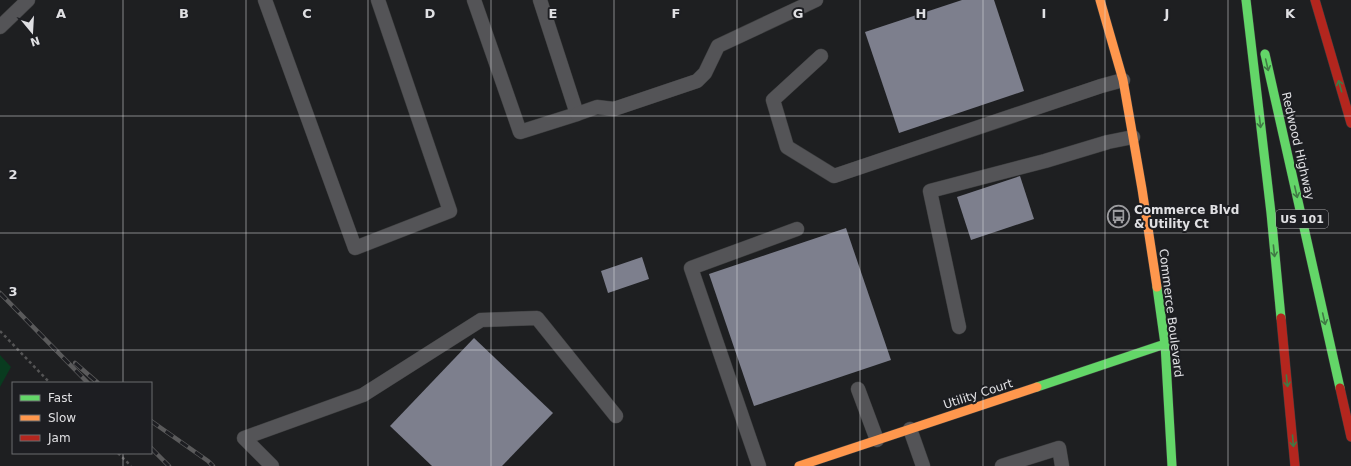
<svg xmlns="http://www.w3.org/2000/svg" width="1351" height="466" font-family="'DejaVu Sans',sans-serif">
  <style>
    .green { fill: #093b1f }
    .building { fill: #7d7f8d }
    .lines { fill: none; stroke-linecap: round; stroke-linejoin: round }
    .lane-casing { stroke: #3b3c3d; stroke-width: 15 }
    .fast-casing { stroke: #3b3c3d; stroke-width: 10 }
    .slow-casing { stroke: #3b3c3d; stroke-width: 10 }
    .jam-casing { stroke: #3b3c3d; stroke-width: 10 }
    .path { stroke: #545455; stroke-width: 2.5; stroke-dasharray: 3 3; stroke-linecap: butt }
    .lane { stroke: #545457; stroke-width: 14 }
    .fast { stroke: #63d668; stroke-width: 9 }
    .slow { stroke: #ff974d; stroke-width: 9 }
    .jam { stroke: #b3261e; stroke-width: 9 }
    .rail-casing { stroke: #5a5a5b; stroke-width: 4.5 }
    .rail { stroke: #1d1e22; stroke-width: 3; stroke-dasharray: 9; stroke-linecap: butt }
    .oneway { stroke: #407a45 }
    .grid { fill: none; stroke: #e0e0e3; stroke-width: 1; stroke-opacity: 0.55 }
    .labels { text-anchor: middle; stroke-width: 4; stroke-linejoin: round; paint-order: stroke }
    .shield { fill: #1d1e22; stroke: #a6a6a9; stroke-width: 1 }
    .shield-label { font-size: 11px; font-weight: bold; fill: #e0e0e3 }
    .street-label { font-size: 12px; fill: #e0e0e3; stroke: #1d1e22 }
    .poi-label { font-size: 12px; font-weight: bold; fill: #e0e0e3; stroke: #1d1e22; text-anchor: start }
    .grid-label { font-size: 13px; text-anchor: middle; font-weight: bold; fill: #e0e0e3; stroke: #1d1e22; stroke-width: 4; stroke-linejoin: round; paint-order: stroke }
  </style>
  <rect width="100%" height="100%" fill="#1e1f21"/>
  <!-- green -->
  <polygon class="green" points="0,355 11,367 0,387"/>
  <!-- building -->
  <g class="building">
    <polygon points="962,0 994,0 1024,91 899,133 865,32"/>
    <polygon points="1020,176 1034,219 971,240 957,197"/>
    <polygon points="846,228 891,360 754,406 709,274"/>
    <polygon points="642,257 649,279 608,293 601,271"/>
    <polygon points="474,338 553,413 502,466 432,466 390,426"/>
  </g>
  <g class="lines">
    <defs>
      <g id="lane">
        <polyline points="265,0 355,248 450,211 378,0"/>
        <polyline points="474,0 520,132 577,114 540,0"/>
        <polyline points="0,27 28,0"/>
        <polyline points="821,56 773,100 787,147 834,176 1101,86 1123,80"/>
        <polyline points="577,114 597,107 614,109 697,81 705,73 718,46 816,0"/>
        <polyline points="959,327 930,191 1045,161 1108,142 1133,137"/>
        <polyline points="858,389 877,440"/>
        <polyline points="910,429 923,466"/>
        <polyline points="272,466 244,438 363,395 481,320 537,318 616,416"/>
        <polyline points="759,466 691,268 797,229"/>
        <polyline points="1002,466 1059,448 1062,466"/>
      </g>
      <g id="fast">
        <polyline points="1246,0 1271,213 1281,318"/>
        <polyline points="1265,54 1340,388"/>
        <polyline points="1157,287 1165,344 1172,466"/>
        <polyline points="1037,387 1165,344"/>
      </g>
      <g id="slow">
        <polyline points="1100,0 1123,80 1142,189 1157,287"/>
        <polyline points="799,466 1037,387"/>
      </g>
      <g id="jam">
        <polyline points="1315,0 1351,123"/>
        <polyline points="1281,318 1295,466"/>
        <polyline points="1340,388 1351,437"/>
      </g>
    </defs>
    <!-- lane casing -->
    <use href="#lane" class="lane-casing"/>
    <!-- fast casing -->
    <use href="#fast" class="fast-casing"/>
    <!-- slow casing -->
    <use href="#slow" class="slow-casing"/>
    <!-- jam casing -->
    <use href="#jam" class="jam-casing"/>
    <!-- path -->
    <g class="path">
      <polyline points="0,331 50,383"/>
      <polyline points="118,453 131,466"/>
    </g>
    <!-- lane -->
    <use href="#lane" class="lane"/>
    <!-- fast -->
    <use href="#fast" class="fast"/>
    <!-- slow -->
    <use href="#slow" class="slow"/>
    <!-- jam -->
    <use href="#jam" class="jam"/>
    <defs>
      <g id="rail">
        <polyline points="0,293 88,383"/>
        <polyline points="75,363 98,383"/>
        <polyline points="151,421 208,461 213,466"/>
        <polyline points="151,448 169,466"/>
      </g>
    </defs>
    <!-- rail casing -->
    <use href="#rail" class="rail-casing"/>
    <!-- rail -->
    <use href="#rail" class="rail"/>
  </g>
  <!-- one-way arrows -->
  <defs><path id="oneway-shaft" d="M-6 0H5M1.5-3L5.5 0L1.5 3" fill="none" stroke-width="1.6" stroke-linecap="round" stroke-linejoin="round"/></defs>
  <g class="oneway">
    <use href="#oneway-shaft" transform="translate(1267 65) rotate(77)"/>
    <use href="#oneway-shaft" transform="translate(1340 86) rotate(-106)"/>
    <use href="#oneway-shaft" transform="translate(1260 122) rotate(83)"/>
    <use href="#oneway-shaft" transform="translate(1296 192) rotate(77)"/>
    <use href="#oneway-shaft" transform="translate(1274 251) rotate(84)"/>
    <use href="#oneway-shaft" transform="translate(1324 319) rotate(77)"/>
    <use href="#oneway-shaft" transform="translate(1287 381) rotate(84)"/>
    <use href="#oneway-shaft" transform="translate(1293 441) rotate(85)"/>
  </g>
  <!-- grid -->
  <path class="grid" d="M123 0V383M246 0V466M368 0V466M491 0V466M614 0V466M737 0V466M860 0V466M983 0V466M1105 0V466M1228 0V466M0 116H1351M0 233H1351M0 350H1351M123 453V466"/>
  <!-- icons -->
  <defs>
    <symbol id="bus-ring" viewBox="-11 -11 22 22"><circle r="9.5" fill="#1d1e22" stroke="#9c9c9f" stroke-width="1.5"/><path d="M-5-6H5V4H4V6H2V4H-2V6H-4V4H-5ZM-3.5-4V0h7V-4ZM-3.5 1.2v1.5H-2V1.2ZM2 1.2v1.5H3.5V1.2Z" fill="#9c9c9f"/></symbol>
  </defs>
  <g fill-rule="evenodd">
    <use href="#bus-ring" x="1106" y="204" width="25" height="25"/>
  </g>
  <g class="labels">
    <!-- shield labels -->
    <rect class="shield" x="1276" y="210" width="52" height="18" rx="3"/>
    <g class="shield-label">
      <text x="1302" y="223">US 101</text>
    </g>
    <!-- street labels -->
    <g class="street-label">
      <text transform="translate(1298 146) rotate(77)" y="4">Redwood Highway</text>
      <text transform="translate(1171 313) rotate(83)" y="4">Commerce Boulevard</text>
      <text transform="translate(978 394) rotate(-18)" y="4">Utility Court</text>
    </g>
    <!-- poi labels -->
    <g class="poi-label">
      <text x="1134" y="214">Commerce Blvd<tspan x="1134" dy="14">&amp; Utility Ct</tspan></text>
    </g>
  </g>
  <g class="grid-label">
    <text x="61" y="18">A</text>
    <text x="184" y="18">B</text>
    <text x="307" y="18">C</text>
    <text x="430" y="18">D</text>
    <text x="553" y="18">E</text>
    <text x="676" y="18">F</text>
    <text x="798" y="18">G</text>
    <text x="921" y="18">H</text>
    <text x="1044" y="18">I</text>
    <text x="1167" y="18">J</text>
    <text x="1290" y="18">K</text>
    <text x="13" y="179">2</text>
    <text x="13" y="296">3</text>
  </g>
  <!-- legend -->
  <rect x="12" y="382" width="140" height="72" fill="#1d1e22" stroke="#6b6c6f"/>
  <rect x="20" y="395" width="20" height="6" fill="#63d668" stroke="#6b6c6f"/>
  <text x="48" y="402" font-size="12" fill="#e0e0e3">Fast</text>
  <rect x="20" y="415" width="20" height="6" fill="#ff974d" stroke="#6b6c6f"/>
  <text x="48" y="422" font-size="12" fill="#e0e0e3">Slow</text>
  <rect x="20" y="435" width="20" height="6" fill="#b3261e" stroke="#6b6c6f"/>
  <text x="48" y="442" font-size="12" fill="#e0e0e3">Jam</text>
  <!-- north arrow -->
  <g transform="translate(32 32) rotate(162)" stroke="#1d1e22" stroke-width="3" paint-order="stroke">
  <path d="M0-3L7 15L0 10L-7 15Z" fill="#e0e0e3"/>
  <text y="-6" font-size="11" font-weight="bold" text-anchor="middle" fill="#e0e0e3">N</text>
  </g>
</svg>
